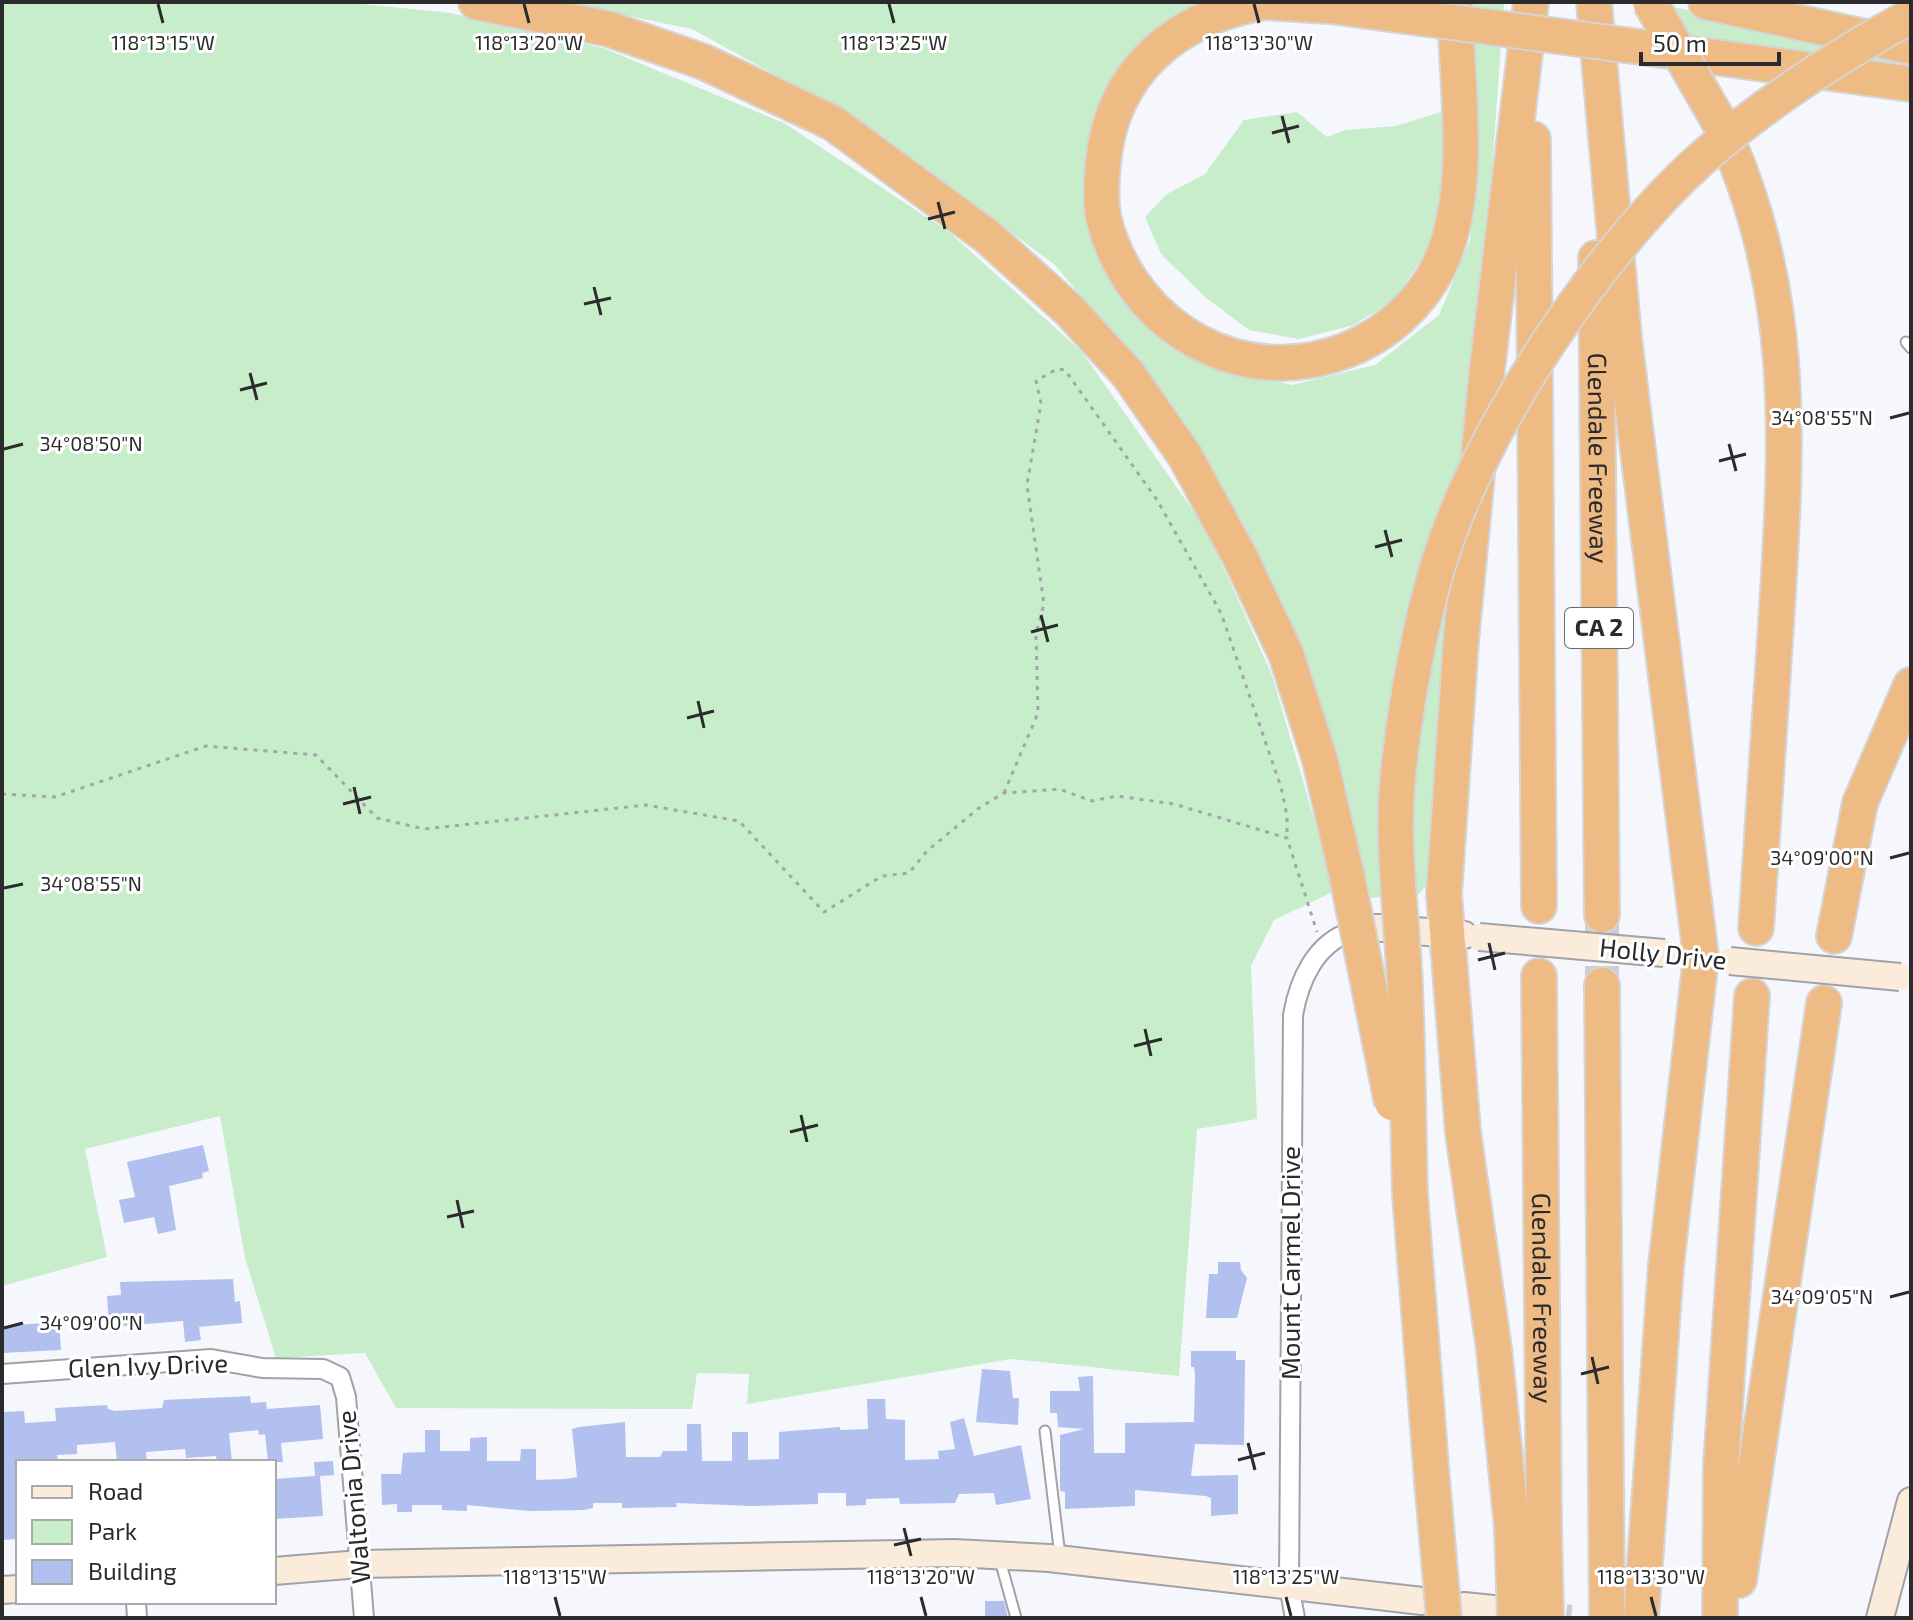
<svg xmlns="http://www.w3.org/2000/svg" width="1913" height="1620" font-family="'Exo 2',sans-serif">
  <style>
    .green { fill: #c7edcb }
    .building { fill: #b1c0ee }
    .lines { fill: none; stroke-linecap: round; stroke-linejoin: round }
    .secondary-tunnel { stroke: #cdced4; stroke-width: 26; stroke-dasharray: 26 13; stroke-linecap: butt }
    .highway-tunnel { stroke: #cdced4; stroke-width: 34; stroke-dasharray: 34 17; stroke-linecap: butt }
    .lane-casing { stroke: #a0a2a7; stroke-width: 13 }
    .street-casing { stroke: #a0a2a7; stroke-width: 22 }
    .secondary-casing { stroke: #a0a2a7; stroke-width: 30 }
    .highway-casing { stroke: #d5d5d5; stroke-width: 38 }
    .path { stroke: #a4a5aa; stroke-width: 3; stroke-dasharray: 4 6; stroke-linecap: butt }
    .lane { stroke: #fff; stroke-width: 9 }
    .street { stroke: #fff; stroke-width: 18 }
    .secondary { stroke: #faebda; stroke-width: 26 }
    .highway { stroke: #eebb85; stroke-width: 34 }
    .secondary-bridge-casing { stroke: #a0a2a7; stroke-width: 30; stroke-linecap: butt }
    .highway-bridge-casing { stroke: #d5d5d5; stroke-width: 38; stroke-linecap: butt }
    .secondary-bridge { stroke: #faebda; stroke-width: 26 }
    .highway-bridge { stroke: #eebb85; stroke-width: 34 }
    .ticks { fill: none; stroke: #2b2b2e; stroke-width: 3 }
    .labels { text-anchor: middle; stroke-width: 6; stroke-linejoin: round; paint-order: stroke }
    .shield { fill: #fff; stroke: #6b6b6d; stroke-width: 2 }
    .shield-label { font-size: 24px; font-weight: bold; fill: #2b2b2e }
    .street-label { font-size: 26px; fill: #2b2b2e; stroke: #fff }
    .ticks-label { font-size: 20px; text-anchor: middle; fill: #2b2b2e; stroke: #fff; stroke-width: 6; stroke-linejoin: round; paint-order: stroke }
  </style>
  <rect width="100%" height="100%" fill="#f5f7fd"/>
  <!-- green -->
  <g class="green">
    <polygon points="2,2 344,2 450,13 603,48 784,123 949,232 1082,352 1206,529 1272,675 1335,891 1274,920 1251,966 1257,1119 1197,1129 1179,1376 1011,1359 747,1404 749,1374 697,1373 692,1409 396,1408 365,1353 276,1358 245,1258 220,1116 85,1149 107,1257 2,1286"/>
    <polygon points="561,2 1219,2 1133,60 1092,180 1157,335 1204,364 1292,385 1375,365 1439,315 1470,240 1475,187 1473,2 1504,2 1474,421 1431,880 1417,896 1366,898 1290,626 1226,495 1148,377 1055,265 870,127 692,29"/>
    <polygon points="1664,5 1901,56 1899,63 1911,64 1911,69 1668,39"/>
    <polygon points="1447,110 1445,206 1422,258 1395,299 1354,325 1299,339 1249,330 1205,297 1161,254 1145,217 1167,194 1205,174 1244,120 1297,112 1327,137 1345,130 1396,126"/>
  </g>
  <!-- building -->
  <g class="building">
    <polygon points="203,1145 209,1171 202,1173 203,1178 169,1186 176,1230 158,1234 154,1217 124,1223 119,1200 135,1197 127,1162"/>
    <polygon points="1218,1262 1240,1262 1241,1270 1247,1278 1237,1318 1206,1318 1209,1274 1218,1274"/>
    <polygon points="233,1279 235,1302 240,1301 242,1323 199,1327 201,1340 185,1342 183,1321 109,1327 107,1296 121,1295 120,1282"/>
    <polygon points="59,1322 61,1350 2,1353 2,1326"/>
    <polygon points="1191,1351 1236,1351 1236,1360 1245,1360 1244,1445 1195,1444 1191,1476 1238,1475 1238,1514 1211,1516 1211,1498 1206,1496 1135,1490 1135,1506 1065,1509 1065,1492 1060,1491 1060,1435 1084,1429 1058,1427 1057,1413 1050,1413 1050,1391 1080,1391 1078,1377 1093,1376 1094,1453 1125,1453 1125,1423 1194,1422 1195,1375 1194,1367 1191,1367"/>
    <polygon points="982,1369 1010,1371 1013,1398 1019,1398 1018,1425 976,1422"/>
    <polygon points="250,1396 251,1403 266,1402 267,1409 320,1405 323,1439 281,1443 283,1462 268,1462 265,1434 259,1435 258,1430 229,1433 232,1462 217,1462 216,1456 186,1458 185,1449 146,1452 147,1462 117,1462 115,1442 77,1445 77,1454 57,1455 58,1462 18,1462 18,1539 2,1540 2,1412 24,1411 25,1423 56,1421 55,1408 107,1405 108,1409 115,1411 162,1408 164,1400"/>
    <polygon points="867,1399 885,1399 886,1419 905,1420 905,1460 939,1459 938,1451 955,1449 950,1422 964,1418 974,1456 1021,1445 1031,1499 996,1505 994,1493 959,1494 955,1503 900,1504 899,1498 866,1499 866,1505 846,1506 846,1493 818,1493 818,1504 752,1506 676,1503 677,1507 622,1508 622,1503 593,1503 593,1508 584,1510 529,1511 467,1505 467,1511 442,1510 442,1505 412,1505 412,1512 397,1512 397,1504 382,1505 381,1474 401,1474 403,1453 425,1452 425,1430 440,1430 440,1451 470,1451 470,1438 487,1437 487,1461 520,1461 521,1449 536,1449 536,1480 566,1479 577,1477 572,1429 579,1427 625,1422 626,1457 660,1457 663,1451 687,1451 687,1424 701,1424 702,1461 732,1461 732,1432 748,1432 748,1460 779,1459 779,1432 840,1427 840,1430 868,1429"/>
    <polygon points="333,1461 334,1475 320,1476 323,1516 274,1519 274,1479 315,1476 314,1462"/>
    <polygon points="985,1601 1004,1601 1008,1618 985,1618"/>
  </g>
  <g class="lines">
    <!-- secondary-tunnel -->
    <polyline class="secondary-tunnel" points="1527,1613 1571,1618"/>
    <!-- highway-tunnel -->
    <polyline class="highway-tunnel" points="1602,915 1602,985"/>
    <defs>
      <g id="lane">
        <polyline points="1906,342 1911,348"/>
        <polyline points="1045,1431 1060,1556"/>
        <polyline points="1000,1560 1016,1618"/>
      </g>
      <g id="street">
        <polyline points="2,1374 211,1359 262,1368 323,1369 340,1377 346,1397 364,1618"/>
        <polyline points="136,1602 137,1618"/>
        <path d="M1295 1618 1289 1586 1293 1015C1299 981 1315 944 1350 932"/>
      </g>
      <g id="secondary">
        <polyline points="1372,928 1387,928"/>
        <polyline points="1415,931 1464,935"/>
        <polyline points="274,1571 360,1564 954,1553 1049,1558 1422,1601"/>
        <polyline points="2,1590 18,1589"/>
        <polyline points="1464,1606 1503,1610"/>
        <polyline points="1880,1618 1911,1501"/>
      </g>
      <g id="highway">
        <polyline points="476,2 609,29 704,62 833,123 988,237 1069,310 1128,374 1185,456 1240,557 1286,654 1320,760 1347,876"/>
        <path d="M1264 2C1176 18 1111 71 1103 164 1101 183 1100 206 1105 224 1135 330 1243 391 1347 350 1392 332 1430 295 1446 249 1472 173 1456 82 1455 2"/>
        <polyline points="1264,2 1330,6 1420,18"/>
        <polyline points="1594,2 1624,338 1701,957 1666,1266 1641,1618"/>
        <polyline points="1706,2 1911,47"/>
        <polyline points="1663,50 1911,84"/>
        <path d="M1717 118C1799 286 1787 445 1776 624 1769 726 1763 827 1756 928"/>
        <polyline points="1533,139 1539,906"/>
        <path id="s1" d="M1596 258 1602 915"/>
        <polyline points="1834,936 1860,803 1911,685"/>
        <path id="s2" d="M1539 976 1544 1531"/>
        <polyline points="1602,985 1607,1618"/>
        <polyline points="1410,1194 1432,1480"/>
        <polyline points="1512,1527 1494,1349 1463,1132 1444,894 1461,640 1487,370 1531,2"/>
        <polyline points="1739,1580 1824,1003"/>
        <polyline points="1720,1618 1721,1466 1752,996"/>
      </g>
    </defs>
    <!-- lane casing -->
    <use href="#lane" class="lane-casing"/>
    <!-- street casing -->
    <use href="#street" class="street-casing"/>
    <!-- secondary casing -->
    <use href="#secondary" class="secondary-casing"/>
    <!-- highway casing -->
    <use href="#highway" class="highway-casing"/>
    <!-- path -->
    <g class="path">
      <polyline points="1004,793 1038,713 1036,634 1044,604 1027,485 1041,403 1036,381 1057,369 1065,370 1157,500 1221,613 1281,787 1287,816 1287,838"/>
      <polyline points="2,794 55,797 206,746 316,755 377,818 424,829 646,805 739,821 824,912 882,876 909,873 927,851 979,808 1004,793 1059,789 1092,801 1117,796 1174,804 1287,838 1317,932"/>
    </g>
    <!-- lane -->
    <use href="#lane" class="lane"/>
    <!-- street -->
    <use href="#street" class="street"/>
    <!-- secondary -->
    <use href="#secondary" class="secondary"/>
    <!-- highway -->
    <use href="#highway" class="highway"/>
    <defs>
      <g id="secondary-bridge">
        <polyline points="1479,937 1664,953"/>
        <polyline points="1730,961 1900,977"/>
      </g>
      <g id="highway-bridge">
        <polyline points="1650,2 1717,118"/>
        <polyline points="1420,18 1663,50"/>
        <polyline points="1347,876 1392,1103"/>
        <path d="M1410 1194C1408 1125 1408 1056 1405 987 1402 913 1390 840 1399 766 1406 701 1421 618 1441 556 1482 426 1599 251 1700 160 1764 103 1836 57 1911 16"/>
        <polyline points="1432,1480 1444,1618"/>
        <polyline points="1512,1527 1515,1618"/>
        <polyline points="1544,1531 1546,1618"/>
      </g>
    </defs>
    <!-- secondary-bridge casing -->
    <use href="#secondary-bridge" class="secondary-bridge-casing"/>
    <!-- highway-bridge casing -->
    <use href="#highway-bridge" class="highway-bridge-casing"/>
    <!-- secondary-bridge -->
    <use href="#secondary-bridge" class="secondary-bridge"/>
    <!-- highway-bridge -->
    <use href="#highway-bridge" class="highway-bridge"/>
  </g>
  <!-- ticks -->
  <path class="ticks" d="M158 4 163 23M524 4 529 23M889 4 894 23M1254 4 1259 23M1282 116 1289 143M1272 133 1299 126M938 202 945 229M928 219 955 212M594 287 601 315M584 304 611 298M250 373 257 400M240 390 267 383M1890 418 1909 413M1729 444 1736 471M4 449 23 444M1719 461 1746 454M1385 530 1392 557M1375 547 1402 540M1041 615 1048 642M1031 632 1058 625M698 701 704 728M687 718 714 711M354 787 360 814M343 804 371 797M1890 858 1909 853M4 888 23 884M1489 943 1495 970M1478 960 1505 953M1145 1029 1151 1056M1134 1046 1162 1039M801 1115 807 1142M790 1132 818 1125M457 1200 463 1228M447 1217 474 1211M1890 1297 1909 1292M4 1328 23 1323M1592 1357 1598 1384M1581 1374 1609 1367M1248 1443 1255 1470M1238 1460 1265 1453M904 1528 911 1556M894 1545 921 1539M555 1597 560 1616M921 1597 926 1616M1286 1597 1291 1616M1651 1597 1656 1616"/>
  <g class="labels">
    <!-- shield labels -->
    <rect class="shield" x="1565" y="608" width="68" height="40" rx="6"/>
    <g class="shield-label">
      <text x="1599" y="636">CA 2</text>
    </g>
    <!-- street labels -->
    <g class="street-label">
      <text dy="9" stroke="none"><textPath href="#s1" startOffset="200">Glendale Freeway</textPath></text>
      <text transform="translate(1663 954) rotate(6)" y="9">Holly Drive</text>
      <text transform="translate(1291 1263) rotate(-90)" y="9">Mount Carmel Drive</text>
      <text dy="9" stroke="none"><textPath href="#s2" startOffset="322">Glendale Freeway</textPath></text>
      <text transform="translate(148 1366) rotate(-2)" y="9">Glen Ivy Drive</text>
      <text transform="translate(354 1497) rotate(-95)" y="9">Waltonia Drive</text>
    </g>
  </g>
  <g class="ticks-label">
    <text x="163" y="50">118°13'15"W</text>
    <text x="529" y="50">118°13'20"W</text>
    <text x="894" y="50">118°13'25"W</text>
    <text x="1259" y="50">118°13'30"W</text>
    <text x="1822" y="425">34°08'55"N</text>
    <text x="91" y="451">34°08'50"N</text>
    <text x="1822" y="865">34°09'00"N</text>
    <text x="91" y="891">34°08'55"N</text>
    <text x="1822" y="1304">34°09'05"N</text>
    <text x="91" y="1330">34°09'00"N</text>
    <text x="555" y="1584">118°13'15"W</text>
    <text x="921" y="1584">118°13'20"W</text>
    <text x="1286" y="1584">118°13'25"W</text>
    <text x="1651" y="1584">118°13'30"W</text>
  </g>
  <!-- border -->
  <rect width="1913" height="1620" fill="none" stroke="#2b2b2e" stroke-width="8"/>
  <!-- legend -->
  <rect x="16" y="1460" width="260" height="144" fill="#ffffff" stroke="#aaaaab" stroke-width="2"/>
  <rect x="32" y="1486" width="40" height="12" fill="#faebda" stroke="#aaaaab" stroke-width="2"/>
  <text x="88" y="1500" font-size="24" fill="#2b2b2e">Road</text>
  <rect x="32" y="1520" width="40" height="24" fill="#c7edcb" stroke="#aaaaab" stroke-width="2"/>
  <text x="88" y="1540" font-size="24" fill="#2b2b2e">Park</text>
  <rect x="32" y="1560" width="40" height="24" fill="#b1c0ee" stroke="#aaaaab" stroke-width="2"/>
  <text x="88" y="1580" font-size="24" fill="#2b2b2e">Building</text>
  <!-- scale -->
  <path d="M1641 52v12h138v-12" fill="none" stroke="#2b2b2e" stroke-width="4"/>
  <text x="1653" y="52" font-size="24" fill="#2b2b2e" stroke="#ffffff" stroke-width="6" paint-order="stroke">50 m</text>
</svg>
